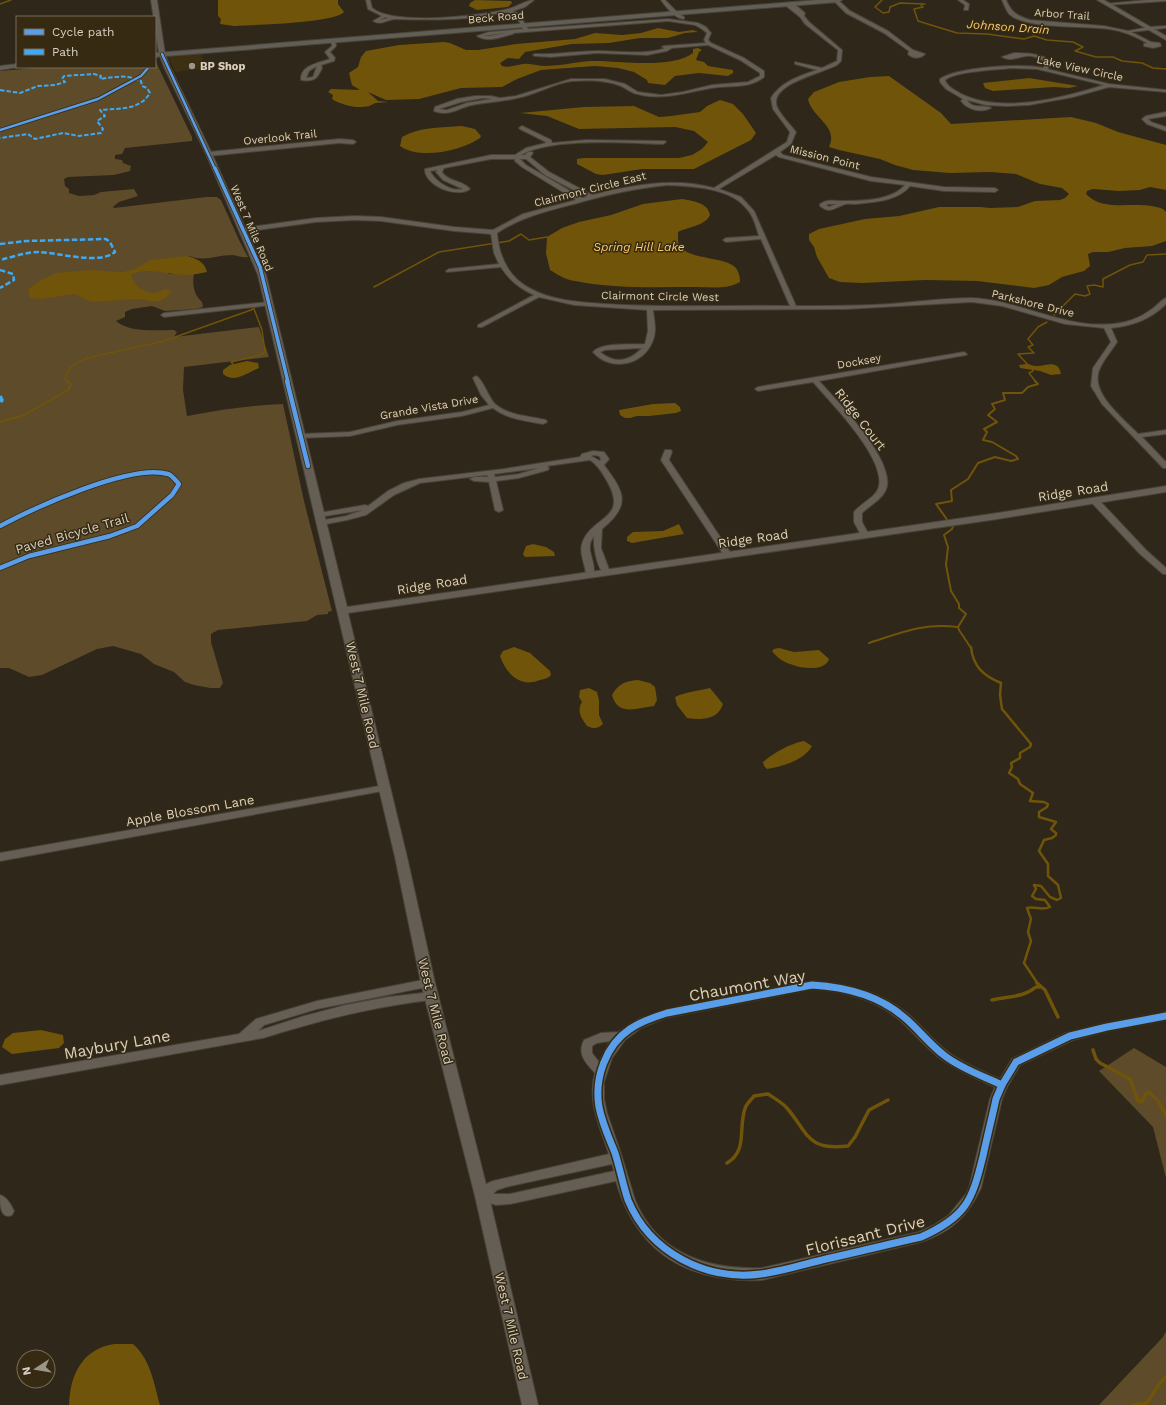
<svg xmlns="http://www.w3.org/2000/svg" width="1166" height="1405" font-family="'Work Sans',sans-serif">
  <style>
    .built { fill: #3d2f12 }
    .green { fill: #5d4b29 }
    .water { fill: #70540a }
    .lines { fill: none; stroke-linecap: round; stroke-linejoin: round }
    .stream-far3 { stroke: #70540a; stroke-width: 1.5 }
    .stream-far2 { stroke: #70540a; stroke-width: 2 }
    .stream-far1 { stroke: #70540a; stroke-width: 2.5 }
    .stream { stroke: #70540a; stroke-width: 3.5 }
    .minor-casing { stroke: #484238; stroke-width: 2 }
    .tertiary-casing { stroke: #484238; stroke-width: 2 }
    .secondary-casing { stroke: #484238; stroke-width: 2 }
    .minor { fill: #645e55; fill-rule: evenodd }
    .tertiary { fill: #645e55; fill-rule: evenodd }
    .secondary { fill: #615e56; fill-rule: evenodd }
    .quiet-far2 { stroke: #3fa9f5; stroke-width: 2; stroke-dasharray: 4.5 2; stroke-linecap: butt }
    .quiet-far1 { stroke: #3fa9f5; stroke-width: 2.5; stroke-dasharray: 5.5 2.5; stroke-linecap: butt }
    .quiet { stroke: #3fa9f5; stroke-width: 3.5; stroke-dasharray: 7 3.5; stroke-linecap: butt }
    .cycleway-far3-casing { stroke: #362a12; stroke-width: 4 }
    .cycleway-far2-casing { stroke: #362a12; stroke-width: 5 }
    .cycleway-far1-casing { stroke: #362a12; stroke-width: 6 }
    .cycleway-casing { stroke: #362a12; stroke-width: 10 }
    .cycleway-far3 { stroke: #5a9eea; stroke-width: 2.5 }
    .cycleway-far2 { stroke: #5a9eea; stroke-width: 3.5 }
    .cycleway-far1 { stroke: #5a9eea; stroke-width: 4.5 }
    .cycleway { stroke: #5a9eea; stroke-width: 7 }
    .poi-dot { fill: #9c9688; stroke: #362a12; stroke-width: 1.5 }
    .labels { text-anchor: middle; stroke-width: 3; stroke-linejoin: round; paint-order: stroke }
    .far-street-label { font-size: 11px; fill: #d8d1c3; stroke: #362a12 }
    .far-poi-label { font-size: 11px; font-weight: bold; fill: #d8d1c3; stroke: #362a12; text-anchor: start }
    .far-water-label { font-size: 12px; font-style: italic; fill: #fbcc6c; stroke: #362a12 }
    .street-label { font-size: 13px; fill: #d8d1c3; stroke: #362a12 }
    .near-street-label { font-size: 16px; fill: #d8d1c3; stroke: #362a12 }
  </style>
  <rect width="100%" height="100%" fill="#2e271a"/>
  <!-- built -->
  <polygon class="built" points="200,53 207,68 175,72 169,58 171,56"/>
  <!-- green -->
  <g class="green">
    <path d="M155 60 192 137V141L125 148 122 154 115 155V159L122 160 123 163 131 166 130 171 114 175 68 177 64 179 65 186 69 189V193L79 196 94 195 101 192 134 189 138 196 119 202 113 207 114 208 206 197H217L221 200 240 242 248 257C242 258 239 256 233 255 216 255 206 262 189 256L168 274H194C192 285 194 295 202 302L203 307 197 309 165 311 152 306 132 309 125 312V317L116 321C130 333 156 330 174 330L177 332 174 337 259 327 269 357 184 367 183 390 187 416C218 410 251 405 283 404L304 501 332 611 328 612V614L317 615 307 621 218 630 211 634V642L223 683 220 688H210L194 685 185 682 174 672 154 664 141 654 113 646 97 649 42 675 29 677 9 668H0V71L45 67H155Z"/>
    <polygon points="1134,1048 1166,1067 1166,1178 1153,1127 1099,1071"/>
    <polygon points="1166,1331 1166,1405 1099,1405 1163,1337"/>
  </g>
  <!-- water -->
  <g class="water">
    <path d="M218 0H338V4L344 12C335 23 253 25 234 26L220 24 221 19 218 16Z"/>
    <polygon points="475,0 511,1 512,3 508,7 477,10 469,6 470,3"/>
    <path d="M658 28 679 32 693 30 698 32 685 33 668 38H640L609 43 572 44 525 52 519 59 508 58 500 63 502 66C509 68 515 65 523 64 529 63 537 66 544 66 560 66 575 62 590 61 617 60 670 70 693 53V49L698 48 702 50 699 52 696 60 704 62 708 66 733 70V73L728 76 699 73 675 76 665 85 648 83 647 80 634 72 618 68 595 66 541 70 517 79 502 87 461 88 419 99 386 100 368 92 378 101 389 102 375 103C365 111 343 106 332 99L333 95 328 92 331 89 360 90 352 85 349 73 358 67 361 57 366 51 399 45 444 42 450 43 466 50H478L516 44 575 39 595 33 622 35 641 33Z"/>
    <path d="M889 76 941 113 951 124 1071 117 1096 123 1118 132 1166 145V190L1150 187 1140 190 1119 191 1093 189 1087 191 1086 194C1105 214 1137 199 1163 209L1166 212V241L1152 246 1125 248 1108 252H1093L1088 254 1090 266 1084 271 1062 277 1049 285 1034 288 977 281 925 280 862 283 840 282 829 278 817 257 814 247 809 240V234L819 229 865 219 899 216 939 207H980L990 208 1018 207 1035 201 1060 200 1065 198 1069 194 1062 188 1040 184 1016 174 990 172 950 173 913 170 895 165 880 159 839 150 829 147C839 126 812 118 808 99L814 92 839 82 870 77Z"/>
    <polygon points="1029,78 1078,86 1069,88 1054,87 993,91 985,88 983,83"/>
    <polygon points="720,100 733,104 743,114 756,133 751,140 694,169 642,169 603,175 596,174 577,164 577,159 584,158 679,158 692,155 702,149 708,142 694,131 675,127 579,129 547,116 520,113 584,107 634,106 659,117 671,116 700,112 707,106"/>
    <path d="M462 126 475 129 481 136 480 138C461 151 420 160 400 146L402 137C421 126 441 128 462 126Z"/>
    <path d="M682 199C692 201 708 202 710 215 705 226 688 227 678 232 678 235 678 238 678 241 681 261 724 255 736 268 739 272 740 277 740 282 726 290 710 287 695 287 656 287 614 289 575 281 566 280 558 275 550 270L546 253 547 237 562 228 579 222 611 215 643 204Z"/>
    <path d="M187 256C197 259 204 261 207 272 200 273 193 275 186 275 169 275 145 266 131 275 133 284 142 292 153 293 157 293 162 290 166 289L172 292 164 299 157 302 138 299 92 302 75 294 40 299 30 298 28 290 36 283 56 273 89 270 123 272 135 269 150 260Z"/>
    <path d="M247 361 258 363 259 368C248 372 235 384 223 374V370L230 365Z"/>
    <path d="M1026 364C1030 364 1032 366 1036 366 1045 367 1058 358 1061 374L1051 375 1040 371 1020 368 1019 365Z"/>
    <polygon points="675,403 680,407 681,411 676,413 649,416 637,416 630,418 625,418 620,415 619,410 653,404"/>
    <polygon points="679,524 684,534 632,543 627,541 627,537 633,532 663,531"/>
    <polygon points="533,544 546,547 554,552 555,556 525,557 523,554 526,546"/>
    <path d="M514 647 530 653 550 671 551 675C548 679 543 679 537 681 519 687 506 673 500 656L503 651Z"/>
    <path d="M779 648 794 652 819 650 829 659C826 671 803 669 793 665 785 663 777 658 772 651L774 649Z"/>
    <path d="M638 680 650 683 655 687 657 700 654 706C637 708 618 717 612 695 618 684 625 681 638 680Z"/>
    <path d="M589 688 597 692 599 700V715L603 724C598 729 593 729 587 726 582 719 576 711 582 702L579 697 580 690Z"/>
    <path d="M710 688 723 704C718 720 702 720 687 718L677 705 675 697C685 692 698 691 710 688Z"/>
    <path d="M804 741 812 746C805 760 781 767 767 769L764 766 763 762C775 752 789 744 804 741Z"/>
    <polygon points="41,1030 63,1035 64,1043 59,1048 12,1054 2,1047 5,1039 13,1033"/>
    <path d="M114 1344H133C151 1360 154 1384 160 1405H69C70 1375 82 1349 114 1344Z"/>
  </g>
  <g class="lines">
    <!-- stream-far3 -->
    <g class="stream-far3">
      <polyline points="882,0 875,7 883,13 889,12 890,7 900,3 925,4"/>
      <polyline points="0,4 11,0"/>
      <polyline points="921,5 923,7 914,9 918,21 957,33 987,34 1024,39 1034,36 1047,40 1073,42 1083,47 1075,51 1096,57 1113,57 1122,61 1142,63 1153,68 1166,69"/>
      <polyline points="374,287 439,252 509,241 521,234 529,240 547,237"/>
      <polyline points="1054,315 1075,294 1085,296 1090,294 1087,286 1094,285 1103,287 1103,279 1130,265 1143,262 1147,255 1166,254"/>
      <polyline points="233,364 231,362 260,355 265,352 262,330 254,309"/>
      <polyline points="1028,365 1018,354 1034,353 1028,347 1033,345 1028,339 1038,327 1047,322"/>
      <polyline points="1032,368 1033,371 1029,373 1036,382"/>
      <path d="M68 382 65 379C67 366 76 363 87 358L164 341 251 310 264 302"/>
    </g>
    <!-- stream-far2 -->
    <g class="stream-far2">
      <polyline points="0,422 24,415 68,390 71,384 67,381"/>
      <polyline points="948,521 936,504 952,501 951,490 968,479 978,463 995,457 1011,461 1018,459 1016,456 992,442 983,440 987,432 984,429 997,422 988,415 995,409 992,404 1005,400 1003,393 1022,393 1028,387 1038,384 1035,381"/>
      <polyline points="953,526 952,529 944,535 948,547 946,565 951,591 959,604 959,608 966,614 958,627 959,630 971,648"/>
      <path d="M869 643C903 632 922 623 958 627"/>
    </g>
    <!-- stream-far1 -->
    <path class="stream-far1" d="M971 647C973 667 984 676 1001 683L1000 695 1002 709 1031 744 1030 747 1020 753V758L1011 763 1012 767 1009 773 1018 779 1020 784 1033 793 1030 801 1044 802 1048 804 1047 807 1039 812V817L1056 822 1051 829 1056 833V835L1052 838 1044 840 1039 851 1048 864V876L1058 885 1061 898 1057 900 1050 897 1041 886 1034 885 1036 889 1032 896 1036 899 1045 900 1050 907C1042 911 1035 906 1027 908L1031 919 1028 932 1031 941 1024 963 1038 984"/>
    <!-- stream -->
    <g class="stream">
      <polyline points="1037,983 1045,990 1058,1017"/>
      <path d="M992 1000C1007 996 1023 998 1036 987H1040"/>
      <polyline points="1093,1050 1096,1059 1100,1063 1130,1079 1138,1101 1142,1102 1145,1095 1149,1092 1158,1101 1166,1115"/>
      <path d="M727 1163C749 1150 737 1126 746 1106 748 1102 752 1099 754 1096L768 1094C774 1098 781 1102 786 1107 809 1133 806 1151 848 1146L855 1137 869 1110 888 1100"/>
      <polyline points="1134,1405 1147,1403 1158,1386 1166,1376"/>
    </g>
    <defs>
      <g id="minor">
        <path d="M366 0H370L372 8C394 26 481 16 508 9 517 7 526 0 534 0L525 7 513 11 519 14 528 29 668 19 698 23 706 27 711 33 708 40 711 43 744 58 764 71V77C750 89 729 85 712 88 686 92 663 101 637 94 631 93 626 88 621 86 606 80 588 80 572 81 554 83 535 95 517 98 502 102 487 102 472 105 458 108 449 117 434 111L435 107 457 99 475 96H491L500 98 516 96 571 79H605L625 84 638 92 661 95 683 92 712 85 748 82 760 76V73L740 60 708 45 672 48 667 51 647 55 597 53 551 57 535 56 533 55 535 54C556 55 577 51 598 51 620 51 642 55 663 49L665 48 662 47 664 46 706 43 704 40 707 33 702 29 695 25 668 21 513 33V34C501 37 487 43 477 36L489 32 523 29C520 23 517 16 510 13 505 11 486 16 480 17 452 20 424 20 396 19 387 19 382 26 373 21L382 16 368 9ZM387 18H389L379 20 386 17ZM505 33 490 36H483ZM483 98 492 99 467 103 447 110 439 109 461 102Z"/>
        <path d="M661 0H665L677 12 684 17V19C675 19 666 7 661 0Z"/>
        <path d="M833 0H838L850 11 888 31 913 50 925 54C920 59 913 59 908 54L909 51 884 33 846 13Z"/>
        <polygon points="958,0 963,0 969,4 968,10 964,10 965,5"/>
        <path d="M1002 0H1006C1012 13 1016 15 1030 20L1104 26 1128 31 1149 27 1166 26V28L1131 32 1151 42 1160 43 1161 46 1153 48 1144 46V44L1147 43C1135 36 1123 31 1109 29 1085 25 1027 30 1009 14 1006 10 1004 4 1002 0Z"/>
        <polygon points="1147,0 1166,0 1166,1 1107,5 1105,4"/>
        <path d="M787 3H793L805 13 804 16 809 22 842 50 841 61 837 65C823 73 768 84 777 107 781 116 790 124 796 132L791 144 780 152 783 155 871 177 944 187 995 188 998 190 995 192 944 191 910 186C898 201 874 202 855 204 852 204 846 203 843 205 834 208 830 214 820 206V204C827 199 834 201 841 201 860 201 892 201 905 185L871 181 779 157 776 155 719 189 741 197 754 211 796 306C827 306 859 306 890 304 917 302 944 298 971 298 1024 300 1071 334 1125 322 1134 320 1144 315 1152 309 1157 306 1161 300 1166 298V304C1151 319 1132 326 1111 328L1117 342C1112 350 1104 359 1100 368 1088 392 1123 418 1138 434L1166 430V434L1142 437 1166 462V468H1163L1102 404 1091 386 1093 368 1111 342 1104 328 1065 324 1002 306 972 302 846 309 653 310C654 320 657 331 653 340 644 366 610 372 593 352 601 342 632 345 645 344L648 331 647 310 574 305 539 297 482 327H478V325L534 295C520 289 509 280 501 267L447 272 446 271 449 269 499 264 494 253 491 234 454 231 381 221 355 220 316 222 243 232 240 230 243 228 316 218 355 216 381 217 454 227 493 230 523 214 576 200 522 167 515 161V159H491L444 168 442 172C448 182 462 180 470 189 457 199 424 185 425 169L491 155H515L526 148 546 143V142L520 129 519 128 522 126 551 140 552 143 586 140 665 141 666 142 663 144C626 143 553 137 521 155H525L528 152H532L533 153 530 157 549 172 592 195C632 185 673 177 714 188L787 142 790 132 773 109 771 98C781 82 799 76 817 70L795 64V62L822 68 837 61 838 50 805 24 800 17 785 5ZM520 159H526L545 175 587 197 582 198 526 165ZM438 170 436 172 443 180 463 189C452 192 435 182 430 171ZM668 185C692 186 730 188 746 208 753 215 756 226 759 236L726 238 723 240 726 242 761 239 790 306C728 305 666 308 605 304 580 302 553 301 531 289 509 278 499 257 497 233 521 217 547 211 574 204 605 195 636 188 668 185ZM828 204H836L829 207 826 205ZM642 348C629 362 615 364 600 352L605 350Z"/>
        <path d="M331 40H335L336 46 330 52 335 58 334 61 321 65 322 68C317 79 314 82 301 80 300 65 319 63 330 59L325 52 332 46ZM317 66 313 77 306 78 309 71Z"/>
        <path d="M1014 53C1025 53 1046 53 1052 64L1047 69 1109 84 1166 90V92L1109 87 1073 97 1029 105 1007 106 986 105 967 100C973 110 983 104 991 108 981 113 968 110 961 101L963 99 946 89 940 82V79C956 67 1023 63 1043 68L1047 64C1043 60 1033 55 1027 56 1017 57 1011 62 1002 57ZM1012 68 1037 69 1104 85C1063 98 1001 114 961 94 955 90 947 87 945 80 956 71 996 70 1012 68Z"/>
        <polygon points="1166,112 1166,116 1148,119 1151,122 1166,127 1166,131 1147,124 1142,119 1146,116"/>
        <polygon points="339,139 353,140 356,142 353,144 339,143 209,156 206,154 209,152"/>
        <polygon points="269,302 271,303 271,305 164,317 161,315 164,313"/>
        <path d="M964 352 967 354 966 355 819 381C838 402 892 457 887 486 885 498 870 505 862 513V522L869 535 865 537H862L854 522V512C861 503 877 497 879 486 885 457 831 403 813 382L758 391 755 389 758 387Z"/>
        <path d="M476 376C483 379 488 397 495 404 509 416 529 416 546 420L547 422 543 424C526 421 507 419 493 408L462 416 397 425 350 436 301 438 297 436 301 434 350 432 397 421 462 412 489 405 481 395 473 378Z"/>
        <polygon points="665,450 671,450 672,452 669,460 732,555 731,557 725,557 661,460"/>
        <path d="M593 451 604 452 609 459 604 465C625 493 631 505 602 529L601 548 610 572 606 574C597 572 593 545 594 536 583 550 598 562 593 576H587L586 574C585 563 578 552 583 541 593 516 629 519 607 481 603 474 598 465 590 460L547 466 549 468 548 470 519 478 496 481 503 510 499 512 495 510 489 482 474 481 470 479 474 477H488L487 475 420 483 394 495 366 515 347 520 321 525 317 523 318 521 346 516 363 510 319 517 315 515 319 513 365 505 368 506 388 491 404 483 419 479 504 469 580 457 582 454ZM594 455 599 456 601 459 600 461 591 456ZM539 468 519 474 495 477 494 474Z"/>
        <polygon points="1092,499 1098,499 1146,550 1166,568 1166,574 1163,574 1140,554 1092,503"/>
        <polygon points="385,785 390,788 388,790 0,861 0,853"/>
        <path d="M428 979 432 980 433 983 432 986 317 1009 264 1025 258 1031 304 1016 346 1005 388 997 431 992 435 993 436 996 435 999 431 1000C371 1007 321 1020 263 1038L0 1085V1075L239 1034 256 1019 317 1001Z"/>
        <path d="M812 981C847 983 881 992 908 1014 922 1026 933 1041 948 1052 964 1064 982 1071 1000 1079L1012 1059 1066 1033 1107 1023 1166 1012V1020L1107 1031 1073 1040 1020 1065 1007 1087 1002 1099 981 1188C967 1217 951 1232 921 1242L762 1280C689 1283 637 1254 616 1181L510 1204 496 1205 478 1200 476 1196C479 1190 486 1183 493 1181L609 1154C600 1127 587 1102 595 1073 585 1062 577 1054 584 1040L601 1033 618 1032 639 1019 667 1009ZM812 989C845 991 876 999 902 1022 915 1034 926 1048 941 1059 958 1071 977 1079 995 1087L990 1099 969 1188 966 1194 949 1215 934 1225 919 1232 762 1268C708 1270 657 1254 635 1200L621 1154 607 1113 604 1099V1082L612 1058 625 1040 641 1028 665 1018ZM610 1041 599 1062 592 1053V1046L597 1043ZM612 1164 614 1171 510 1194H493L497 1190 506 1187Z"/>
        <path d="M0 1195C7 1197 11 1205 14 1211L12 1215C0 1220 0 1204 0 1195Z"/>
      </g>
      <g id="tertiary">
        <polygon points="151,0 157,0 165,54 170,67 212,154 266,275 347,607 991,514 1166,486 1166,492 991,520 348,613 407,857 435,983 489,1196 538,1405 522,1405 475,1196 421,983 395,857 258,275 206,154 164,67 159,54"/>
        <polygon points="1097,0 1104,0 1166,36 1166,40"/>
      </g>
      <g id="secondary">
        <polygon points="817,0 842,0 839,2 155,57 155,53"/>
        <polygon points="17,64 17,67 19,67 0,70 0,66"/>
      </g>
    </defs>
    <!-- minor casing -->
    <use href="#minor" class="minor-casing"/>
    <!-- tertiary casing -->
    <use href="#tertiary" class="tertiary-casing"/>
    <!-- secondary casing -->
    <use href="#secondary" class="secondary-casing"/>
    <!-- minor -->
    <use href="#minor" class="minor"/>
    <!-- tertiary -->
    <use href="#tertiary" class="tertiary"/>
    <!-- secondary -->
    <use href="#secondary" class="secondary"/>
    <!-- quiet-far2 -->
    <path class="quiet-far2" d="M0 90 20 93 38 86 55 85 65 82 62 79 64 76 94 74 101 76 100 79C115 77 126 74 141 81L142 86 147 88 150 93C139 111 119 108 100 110L105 116 97 121 103 129 101 133 79 136 63 133 35 139 28 134 0 138"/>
    <!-- quiet-far1 -->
    <g class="quiet-far1">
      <path d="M0 244 26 241 106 239 110 242 115 252C99 265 60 253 39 252 27 252 12 257 0 260"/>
      <polyline points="0,270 13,274 14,280 0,288"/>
    </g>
    <!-- quiet -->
    <polyline class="quiet" points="0,396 2,400 0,403"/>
    <defs>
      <g id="cycleway-far3">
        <polyline points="162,54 215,169"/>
        <polyline points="0,130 98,99 141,76 149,67"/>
      </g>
      <polyline id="cycleway-far2" points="215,168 260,267 288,382"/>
      <g id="cycleway-far1">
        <polyline points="287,381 308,466"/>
        <path d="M0 526C34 508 131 463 168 474 172 475 176 481 179 484L172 495 137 526 110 536 29 556 0 568"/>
      </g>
      <g id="cycleway">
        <path d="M812 985C846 987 879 995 905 1018 919 1030 930 1045 945 1056 962 1069 983 1076 1002 1085L996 1099C992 1118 987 1137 983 1156 972 1201 966 1217 921 1237 889 1244 858 1252 826 1259 805 1264 783 1271 761 1274 706 1281 650 1253 628 1200 623 1185 620 1169 615 1153 609 1138 602 1123 599 1107 594 1078 606 1045 630 1029 642 1021 654 1017 667 1013Z"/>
        <polyline points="1002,1085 1016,1062 1070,1036 1107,1027 1166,1016"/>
      </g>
    </defs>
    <!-- cycleway-far3 casing -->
    <use href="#cycleway-far3" class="cycleway-far3-casing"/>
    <!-- cycleway-far2 casing -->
    <use href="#cycleway-far2" class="cycleway-far2-casing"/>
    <!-- cycleway-far1 casing -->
    <use href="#cycleway-far1" class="cycleway-far1-casing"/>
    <!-- cycleway casing -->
    <use href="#cycleway" class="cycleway-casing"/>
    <!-- cycleway-far3 -->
    <use href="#cycleway-far3" class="cycleway-far3"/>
    <!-- cycleway-far2 -->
    <use href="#cycleway-far2" class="cycleway-far2"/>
    <!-- cycleway-far1 -->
    <use href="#cycleway-far1" class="cycleway-far1"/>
    <!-- cycleway -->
    <use href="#cycleway" class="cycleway"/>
  </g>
  <!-- markers -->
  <circle class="poi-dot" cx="192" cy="66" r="4"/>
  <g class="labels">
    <!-- far-street labels -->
    <g class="far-street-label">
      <text transform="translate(1062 14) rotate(4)" y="4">Arbor Trail</text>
      <text transform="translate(496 17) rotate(-5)" y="4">Beck Road</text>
      <text transform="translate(1080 68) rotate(12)" y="4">Lake View Circle</text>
      <text transform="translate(280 137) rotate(-6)" y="4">Overlook Trail</text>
      <text transform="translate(825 157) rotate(14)" y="4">Mission Point</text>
      <text transform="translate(590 189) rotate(-14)" y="4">Clairmont Circle East</text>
      <text transform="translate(252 228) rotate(67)" y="4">West 7 Mile Road</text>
      <text transform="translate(660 296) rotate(1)" y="4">Clairmont Circle West</text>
      <text transform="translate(1033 303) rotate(14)" y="4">Parkshore Drive</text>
      <text transform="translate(859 361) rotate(-10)" y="4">Docksey</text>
      <text transform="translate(429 407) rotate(-10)" y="4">Grande Vista Drive</text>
    </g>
    <!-- far-poi labels -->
    <g class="far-poi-label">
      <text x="200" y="70">BP Shop</text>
    </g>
    <!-- far-water labels -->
    <g class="far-water-label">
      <text transform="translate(1008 27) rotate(4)" y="4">Johnson Drain</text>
      <text x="639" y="251">Spring Hill Lake</text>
    </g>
    <!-- street labels -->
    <g class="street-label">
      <text transform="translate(861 419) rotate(52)" y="5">Ridge Court</text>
      <text transform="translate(1073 491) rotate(-9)" y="5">Ridge Road</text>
      <text transform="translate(72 533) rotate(-16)" y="5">Paved Bicycle Trail</text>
      <text transform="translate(753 538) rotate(-8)" y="5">Ridge Road</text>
      <text transform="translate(432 584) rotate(-9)" y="5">Ridge Road</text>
      <text transform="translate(363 695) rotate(77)" y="5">West 7 Mile Road</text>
      <text transform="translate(190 810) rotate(-10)" y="5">Apple Blossom Lane</text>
      <text transform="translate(436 1011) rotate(76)" y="5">West 7 Mile Road</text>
      <text transform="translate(512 1326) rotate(77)" y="5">West 7 Mile Road</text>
    </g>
    <!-- near-street labels -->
    <g class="near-street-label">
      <text transform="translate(747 985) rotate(-10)" y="6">Chaumont Way</text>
      <text transform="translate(117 1044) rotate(-10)" y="6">Maybury Lane</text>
      <text transform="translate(865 1235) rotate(-14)" y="6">Florissant Drive</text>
    </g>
  </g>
  <!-- legend -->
  <rect x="16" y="16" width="140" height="52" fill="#362a12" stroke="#776d59"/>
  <rect x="24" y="29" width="20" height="6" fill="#5a9eea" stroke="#776d59"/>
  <text x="52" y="36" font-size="12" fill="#d8d1c3">Cycle path</text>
  <rect x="24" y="49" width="20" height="6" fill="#3fa9f5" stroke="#776d59"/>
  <text x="52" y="56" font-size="12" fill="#d8d1c3">Path</text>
  <!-- north arrow -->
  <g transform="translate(36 1369) rotate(258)"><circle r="19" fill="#362a12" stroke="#776d59"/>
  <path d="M0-3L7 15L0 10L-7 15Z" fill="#9c9688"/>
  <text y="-6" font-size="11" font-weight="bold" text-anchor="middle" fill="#d8d1c3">N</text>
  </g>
</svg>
